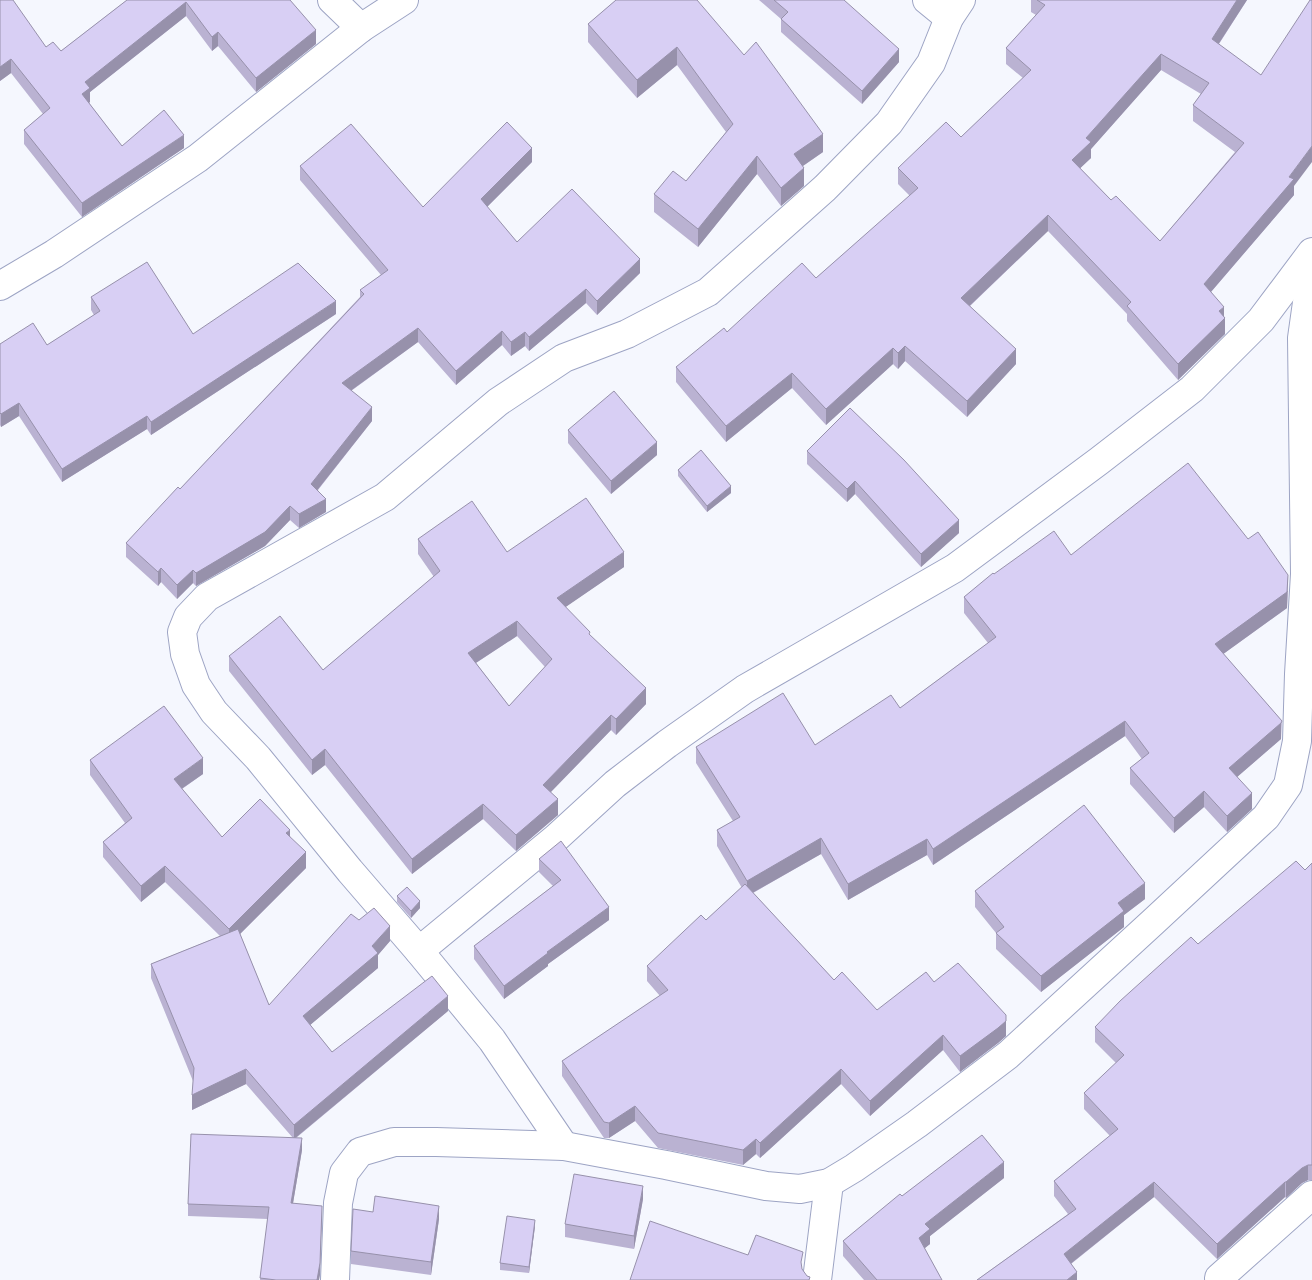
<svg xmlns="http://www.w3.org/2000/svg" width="1312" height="1280" font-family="'Asap Condensed',sans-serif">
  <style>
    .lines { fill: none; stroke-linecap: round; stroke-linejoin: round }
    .minor-casing { stroke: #9da4c4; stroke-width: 30 }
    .minor { stroke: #fff; stroke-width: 28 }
    .wall { fill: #bab2d2; fill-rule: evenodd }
    .shaded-wall { fill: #9791ab }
    .building { fill: #d8cff4; stroke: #9791ab; fill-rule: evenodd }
  </style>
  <rect width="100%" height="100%" fill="#f5f7fe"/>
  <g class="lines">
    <defs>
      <g id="minor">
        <polyline points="332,0 361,28"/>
        <polyline points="927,0 949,18"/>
        <polyline points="0,286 54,254 198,158 361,28 404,0"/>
        <polyline points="419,951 556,838 615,784 667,744 745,689 955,568 1099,461 1192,389 1261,320 1312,252"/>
        <polyline points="564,1146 492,1040 419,951 350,871 258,758 214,712 196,685 185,654 182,632 188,617 207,597 385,497 498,402 564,358 627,334 708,292 825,188 889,123 931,63 949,18 961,0"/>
        <polyline points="1219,1278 1312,1195"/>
        <polyline points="335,1280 338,1203 344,1173 360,1152 394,1142 436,1142 564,1146 666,1165 766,1186 800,1189 829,1183 854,1168 917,1124 1008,1055 1153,922 1266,817 1288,785 1297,741 1299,674 1305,574 1302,338 1312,267"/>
        <polyline points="817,1280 829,1183"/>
      </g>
    </defs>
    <!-- minor casing -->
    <use href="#minor" class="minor-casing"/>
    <!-- minor -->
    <use href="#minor" class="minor"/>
  </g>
  <!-- wall -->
  <g class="wall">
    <polygon points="0,0 46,47 61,51 127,0 290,0 316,44 256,92 218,46 212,51 186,16 90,92 90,102 89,103 122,146 184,148 82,217 24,144 24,130 43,114 11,73 0,81"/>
    <polygon points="616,0 823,152 803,166 804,186 781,206 757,174 698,247 654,212 654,194 686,181 726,132 677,65 637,98 588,42 588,24"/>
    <polygon points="759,0 844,0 899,62 862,104 781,32 781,19"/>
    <path d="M1031 0H1247L1219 44 1294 186V195L1211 292 1224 317 1225 334 1178 380 1127 321V314L1048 231 970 306 1016 364 967 417 905 361 898 369 893 364 826 425 792 388 726 442 676 382V367L727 332 816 278 910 196 898 184V168L961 137 1023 78 1006 64V48L1036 15 1031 12ZM1161 70 1201 94 1193 105V121L1235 152 1160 241 1111 200 1080 168 1091 158V149Z"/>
    <polygon points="532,162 487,207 517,242 640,273 597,315 586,303 529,351 525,346 511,356 502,345 456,385 418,342 351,391 372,421 318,490 326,512 299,528 290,520 265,546 196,586 193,583 177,599 161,582 158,586 126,557 126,543 180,489 360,297 360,290 381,275 300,180 300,166 423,207"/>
    <polygon points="91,297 193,334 336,314 151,435 147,429 62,482 19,416 1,427 0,425 0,344 47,345 94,315 91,310"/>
    <polygon points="568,430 657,455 611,494 568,443"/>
    <polygon points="807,451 959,533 921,567 855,494 847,502 807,464"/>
    <polygon points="678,470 731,493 707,512 678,476"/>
    <path d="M418 539 507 552 624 567 565 607 590 636 646 704 616 735 611 730 551 792 558 815 516 851 483 819 412 874 325 765 312 775 229 671V656L323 670 434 577 418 554ZM517 636 545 667 509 706 476 663Z"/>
    <polygon points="1071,555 1288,591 1287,608 1223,654 1282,721 1281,739 1237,777 1252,809 1227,832 1204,807 1174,833 1130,784 1130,768 1142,759 1125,736 933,865 927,855 848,900 821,854 753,893 834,980 877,1010 934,982 1006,1036 998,1043 960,1072 943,1050 870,1116 841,1084 760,1158 756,1154 743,1165 658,1148 635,1121 609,1138 604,1138 562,1076 562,1061 660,996 647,981 647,966 706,920 742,888 717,846 717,830 733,821 696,763 696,747 815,745 900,708 988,643 964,613 964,597 994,574"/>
    <polygon points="90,760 203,774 182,789 222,837 290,836 306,868 240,934 269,1005 359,920 390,941 378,955 378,968 310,1025 332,1052 448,1011 296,1138 302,1150 293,1203 322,1219 319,1280 260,1280 268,1219 188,1216 188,1204 293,1138 246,1084 192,1110 193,1081 151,978 151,964 220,936 165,882 141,902 103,857 103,842 125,823 90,775"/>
    <polygon points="539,859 609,920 548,964 548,966 504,999 474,959 474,946 553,886 539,872"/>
    <polygon points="1312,863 1312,1180 1308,1180 1302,1183 1286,1198 1285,1197 1217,1259 1154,1197 1071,1264 1077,1280 977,1280 1068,1214 1054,1196 1054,1181 1110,1136 1084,1109 1084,1093 1116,1063 1095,1042 1095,1027 1198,944 1305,870"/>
    <polygon points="975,891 1145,899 1124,915 1124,927 1041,992 996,949 996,933 975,907"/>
    <polygon points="397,896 420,908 411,918 397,902"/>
    <polygon points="1004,1178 930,1236 930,1244 924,1248 942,1280 864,1280 843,1256 843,1241 902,1196"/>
    <polygon points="643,1199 634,1249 565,1237 565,1224"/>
    <polygon points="373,1212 439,1219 431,1275 351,1264 351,1251"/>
    <polygon points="535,1226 529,1273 500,1270 500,1263"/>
  </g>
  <!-- shaded-wall -->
  <g class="shaded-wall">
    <polygon points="1237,0 1247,0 1212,54 1212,39"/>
    <polygon points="186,2 186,16 90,92 90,102 82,108 82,94 85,82"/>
    <polygon points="316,30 316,44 256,92 256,78"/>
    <polygon points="218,32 218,46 212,51 212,37"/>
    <polygon points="677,47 677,65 637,98 637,80"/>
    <polygon points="899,49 899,62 862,104 862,91"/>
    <polygon points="1161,54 1161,70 1091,149 1091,158 1072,176 1072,160 1086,138"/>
    <polygon points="11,59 11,73 0,81 0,67"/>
    <polygon points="823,134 823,152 794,172 794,154"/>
    <polygon points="184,135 184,148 82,217 82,203"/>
    <polygon points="1312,146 1312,162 1294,186 1294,195 1204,300 1204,284 1289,177"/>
    <polygon points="532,148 532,162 481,213 481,199"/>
    <polygon points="757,156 757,174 698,247 698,229"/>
    <polygon points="804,168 804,186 781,206 781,188"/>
    <polygon points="1048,215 1048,231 961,314 961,298"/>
    <polygon points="640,259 640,273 597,315 597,301"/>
    <polygon points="586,289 586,303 529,351 529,337"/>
    <polygon points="336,301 336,314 151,435 151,422"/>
    <polygon points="1224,307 1224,319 1225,318 1225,334 1178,380 1178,364 1219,311"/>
    <polygon points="418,328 418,342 342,397 342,383"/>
    <polygon points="502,331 502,345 456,385 456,371"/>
    <polygon points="525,332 525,346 511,356 511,342"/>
    <polygon points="905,346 905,361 898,369 898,353"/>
    <polygon points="893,348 893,364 826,425 826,409"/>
    <polygon points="1016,349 1016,364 967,417 967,401"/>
    <polygon points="792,373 792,388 726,442 726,426"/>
    <polygon points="19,403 19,416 1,427 1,414"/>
    <polygon points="372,407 372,421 311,498 311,484"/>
    <polygon points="147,416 147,429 62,482 62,469"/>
    <polygon points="657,442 657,455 611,494 611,481"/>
    <polygon points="855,481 855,494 847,502 847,489"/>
    <polygon points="731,486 731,493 707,512 707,506"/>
    <polygon points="326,499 326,512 299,528 299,514"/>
    <polygon points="290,506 290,520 265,546 196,586 196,573"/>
    <polygon points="959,520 959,533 921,567 921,554"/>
    <polygon points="624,552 624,567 557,613 557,598"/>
    <polygon points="161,568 161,582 158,586 158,572"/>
    <polygon points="193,570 193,583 177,599 177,585"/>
    <polygon points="1288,575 1287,608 1215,660 1215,644"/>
    <polygon points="517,621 517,636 468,668 468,653"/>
    <polygon points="646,688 646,704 616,735 616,719"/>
    <polygon points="611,715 611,730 543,800 543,785"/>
    <polygon points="1125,721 1125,736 933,865 933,849"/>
    <polygon points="1281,723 1281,739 1229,784 1229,768"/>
    <polygon points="325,749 325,765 312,775 312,760"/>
    <polygon points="203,758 203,774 174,794 174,779"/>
    <polygon points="1204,791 1204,807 1174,833 1174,818"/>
    <polygon points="1252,793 1252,809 1227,832 1227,816"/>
    <polygon points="558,799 558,815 516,851 516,835"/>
    <polygon points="483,804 483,819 412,874 412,859"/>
    <polygon points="290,830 290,845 286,833"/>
    <polygon points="821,838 821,854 747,896 747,881"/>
    <polygon points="927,839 927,855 848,900 848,884"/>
    <polygon points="306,852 306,868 229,945 229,929"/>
    <polygon points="165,866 165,882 141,902 141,886"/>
    <polygon points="1145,883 1145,899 1124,915 1124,927 1041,992 1041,976 1118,903"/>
    <polygon points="420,901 420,908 411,918 411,911"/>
    <polygon points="609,907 609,920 548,964 548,966 504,999 504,986 547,952"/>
    <polygon points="390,926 390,941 378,955 378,968 303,1031 303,1016 372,946"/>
    <polygon points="448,996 448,1011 294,1139 294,1125"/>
    <polygon points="1006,1021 1006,1036 998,1043 960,1072 960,1056"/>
    <polygon points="943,1035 943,1050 870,1116 870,1101"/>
    <polygon points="246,1069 246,1084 192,1110 192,1095"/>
    <polygon points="841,1069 841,1084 760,1158 760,1143"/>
    <polygon points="635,1106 635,1121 609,1138 609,1123"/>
    <polygon points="302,1138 302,1150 291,1215 291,1203"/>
    <polygon points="756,1139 756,1154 743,1165 743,1150"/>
    <polygon points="1004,1162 1004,1178 930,1236 930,1244 919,1253 919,1238 925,1224"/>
    <polygon points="1308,1165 1308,1180 1302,1183 1286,1198 1286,1182 1302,1168"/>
    <polygon points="1154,1182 1154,1197 1064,1269 1064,1254"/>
    <polygon points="1285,1182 1285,1197 1217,1259 1217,1244"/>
    <polygon points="643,1186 643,1199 634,1249 634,1236"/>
    <polygon points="322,1206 320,1275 319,1280 317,1280"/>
    <polygon points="439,1206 439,1219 431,1275 431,1262"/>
    <polygon points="535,1220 535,1226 529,1273 529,1267"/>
    <polygon points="1077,1272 1077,1280 1067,1280"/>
  </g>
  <!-- building -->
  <g class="building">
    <polygon points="0,0 13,0 46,47 53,42 61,51 127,0 290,0 316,30 256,78 218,32 212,37 186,2 85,82 90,88 82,94 122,146 164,110 184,135 82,203 24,130 50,108 11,59 0,67"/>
    <polygon points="616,0 697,0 744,55 756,42 823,134 794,154 804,168 781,188 757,156 698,229 654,194 673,171 686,181 733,124 677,47 637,80 588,24"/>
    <polygon points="774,0 844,0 899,49 862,91 781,19 788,12"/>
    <path d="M1037 0H1237L1212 39 1261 75 1310 0H1312V146L1289 177 1294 179 1204 284 1224 307 1219 311 1225 318 1178 364 1127 306 1131 302 1048 215 961 298 1016 349 967 401 905 346 898 353 893 348 826 409 792 373 726 426 676 367 724 328 727 332 802 263 816 278 918 188 898 168 946 122 961 137 1031 70 1006 48 1045 5ZM1161 54 1209 83 1193 105 1244 143 1160 241 1116 196 1111 200 1072 160 1091 142 1086 138Z"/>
    <polygon points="507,122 532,148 481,199 517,242 572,189 640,259 597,301 586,289 529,337 525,332 511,342 502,331 456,371 418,328 342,383 372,407 311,484 326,499 299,514 290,506 265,532 196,573 193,570 177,585 161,568 158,572 126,543 178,487 180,489 364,294 360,290 388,270 300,166 351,124 423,207"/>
    <polygon points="147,262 193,334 298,263 336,301 151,422 147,416 62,469 19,403 1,414 0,413 0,344 33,323 47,345 100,311 91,297"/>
    <polygon points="614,391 657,442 611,481 568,430"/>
    <polygon points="850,408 904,460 959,520 921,554 855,481 847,489 807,451"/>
    <polygon points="701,450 731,486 707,506 678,470"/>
    <polygon points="1188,463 1248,539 1258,532 1288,575 1287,592 1215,644 1282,721 1281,723 1229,768 1252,793 1227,816 1204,791 1174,818 1130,768 1149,753 1125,721 933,849 927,839 848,884 821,838 747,881 717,830 740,817 696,747 783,693 815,745 891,695 900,708 996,637 964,597 993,573 994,574 1054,531 1071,555"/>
    <path d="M586 498 624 552 557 598 590 632 589 634 646 688 616 719 611 715 543 785 558 799 516 835 483 804 412 859 325 749 312 760 229 656 280 616 323 670 440 571 418 539 472 501 507 552ZM517 621 552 659 509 706 468 653Z"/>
    <polygon points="164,706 203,758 174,779 222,837 260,799 290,830 286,833 306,852 229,929 165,866 141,886 103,842 132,818 90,760"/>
    <polygon points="1084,805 1145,883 1118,903 1124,911 1041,976 996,933 1004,927 975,891"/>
    <polygon points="561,841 609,907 547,952 548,953 504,986 474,946 561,880 539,859"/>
    <polygon points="1296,861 1305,870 1312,863 1312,1165 1308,1165 1302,1168 1286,1182 1285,1182 1217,1244 1154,1182 1064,1254 1077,1272 1067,1280 977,1280 1076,1209 1054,1181 1118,1129 1084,1093 1124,1055 1095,1027 1120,1001 1191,937 1198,944"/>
    <polygon points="745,884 834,980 842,972 877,1010 926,972 934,982 958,963 1006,1015 1006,1021 998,1028 960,1056 943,1035 870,1101 841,1069 760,1143 756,1139 743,1150 658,1133 635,1106 609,1123 604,1122 562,1061 668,990 647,966 701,915 706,920"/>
    <polygon points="407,887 420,901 411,911 397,896"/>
    <polygon points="374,908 390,926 372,946 378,953 303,1016 332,1052 432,976 448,996 294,1125 246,1069 192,1095 194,1068 151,964 238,929 269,1005 351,914 359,920"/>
    <polygon points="191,1134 302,1138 291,1203 322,1206 320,1263 317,1280 276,1280 260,1278 269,1207 188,1204"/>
    <polygon points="982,1135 1004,1162 925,1224 930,1229 919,1238 942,1280 877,1280 843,1241 900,1194 902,1196"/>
    <polygon points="574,1174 643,1186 634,1236 565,1224"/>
    <polygon points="375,1196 439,1206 431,1262 351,1251 353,1209 373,1212"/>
    <polygon points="507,1216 535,1220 529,1267 500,1263"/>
    <polygon points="650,1221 748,1255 756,1235 803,1252 801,1262 802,1269 807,1276 810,1277 809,1280 630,1280"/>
  </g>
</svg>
